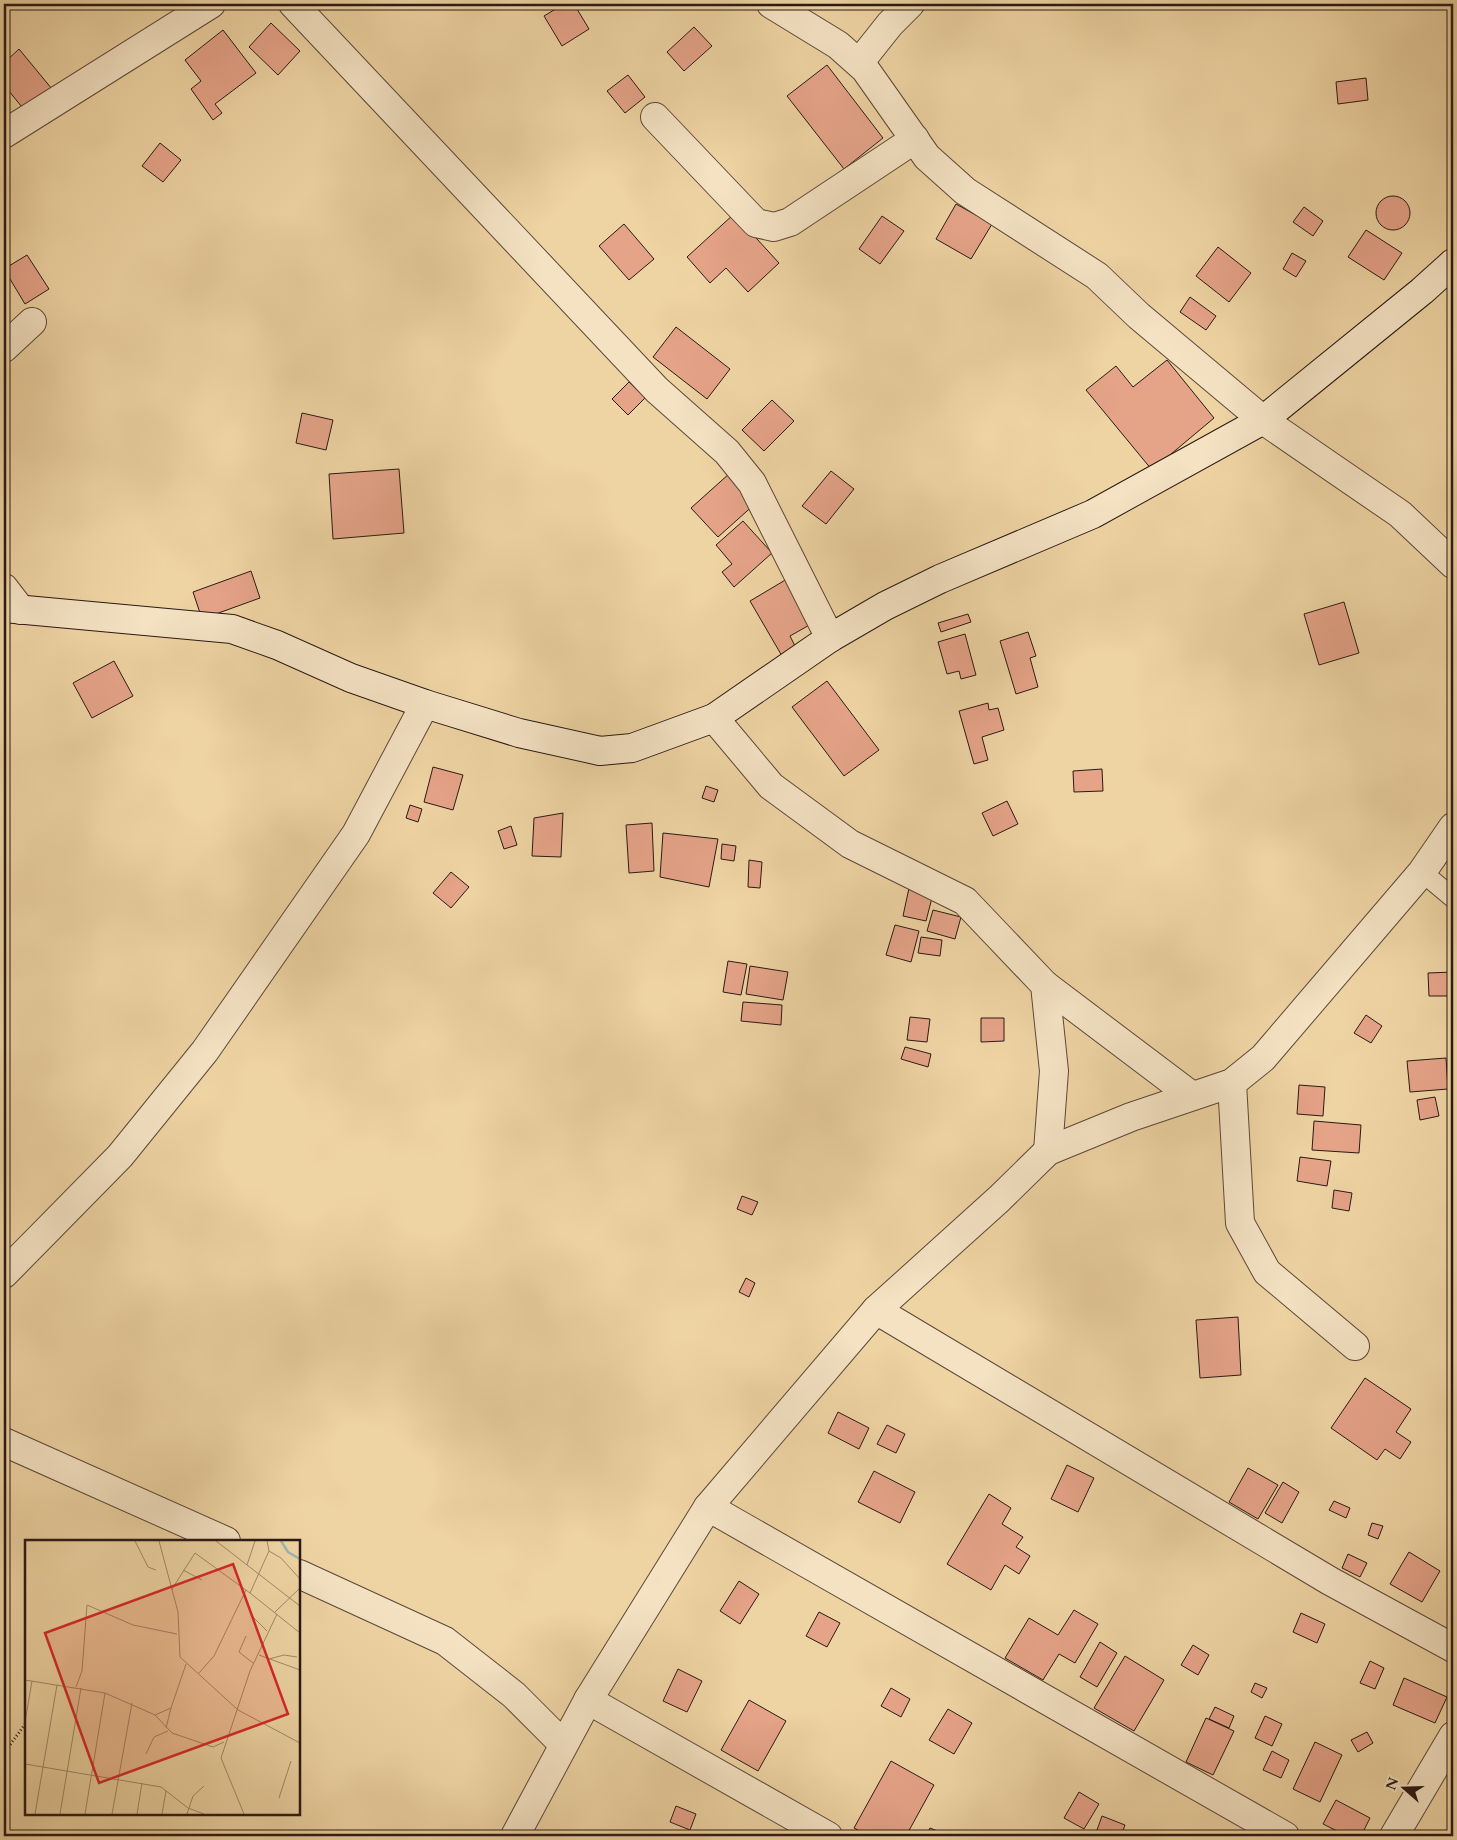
<svg xmlns="http://www.w3.org/2000/svg" width="1457" height="1840" font-family="Cardo,serif">
  <style>
    .building { fill: #e5a388; stroke: #2a1a14 }
    .lines { fill: none; stroke-linecap: round; stroke-linejoin: round }
    .lane-casing { stroke: #5b4838; stroke-width: 21 }
    .street-casing { stroke: #5b4838; stroke-width: 30 }
    .secondary-casing { stroke: #2a1a14; stroke-width: 30 }
    .path { stroke: #2a1a14; stroke-width: 3; stroke-dasharray: 1 2.5; stroke-linecap: butt }
    .lane { stroke: #f4e2c3; stroke-width: 19 }
    .street { stroke: #f4e2c3; stroke-width: 28 }
    .secondary { stroke: #f4e2c3; stroke-width: 28 }
    .inset-river { fill: none; stroke: #9db6b0; stroke-width: 2.5 }
    .inset-road { fill: none; stroke: #a0896a; stroke-width: 1 }
    .view { fill: #d62828; fill-opacity: 0.15; stroke: #d62828; stroke-width: 2.5 }
    .inset-edge { fill: none; stroke: #2a1a14; stroke-width: 2.5 }
  </style>
  <rect width="100%" height="100%" fill="#eed3a3"/>
  <filter id="stains"><feTurbulence type="fractalNoise" baseFrequency=".004" numOctaves="4"/><feColorMatrix values="0 0 0 0 .2 0 0 0 0 .09 0 0 0 0 .02 0 0 0 .5 -.17"/></filter>
  <radialGradient id="worn" r=".72"><stop offset=".6" stop-color="#630" stop-opacity="0"/><stop offset="1" stop-color="#630" stop-opacity=".3"/></radialGradient>
  <!-- building -->
  <g class="building">
    <polygon points="564,4 574,4 589,29 562,46 544,16"/>
    <polygon points="271,23 300,51 278,75 249,47"/>
    <polygon points="694,27 712,46 684,71 667,52"/>
    <polygon points="223,30 256,73 215,104 222,113 213,120 191,89 201,81 185,60"/>
    <polygon points="19,49 52,89 26,112 4,85 4,63"/>
    <polygon points="827,65 883,138 844,169 787,96"/>
    <polygon points="628,75 645,97 625,113 607,91"/>
    <polygon points="1366,78 1368,100 1338,104 1336,82"/>
    <polygon points="160,143 181,160 163,182 142,166"/>
    <circle cx="1393" cy="213" r="17"/>
    <polygon points="956,204 992,224 971,259 936,239"/>
    <polygon points="1304,207 1323,221 1313,236 1293,222"/>
    <polygon points="734,214 779,263 748,292 726,268 710,283 687,257"/>
    <polygon points="882,216 904,231 880,264 859,249"/>
    <polygon points="624,224 654,259 629,280 599,246"/>
    <polygon points="1366,230 1402,253 1384,280 1348,257"/>
    <polygon points="1218,247 1251,273 1229,302 1196,276"/>
    <polygon points="1292,253 1306,261 1296,277 1283,269"/>
    <polygon points="27,255 49,289 25,304 4,269"/>
    <polygon points="1190,297 1216,316 1206,330 1180,312"/>
    <polygon points="676,327 730,369 707,399 653,357"/>
    <polygon points="1167,360 1214,418 1152,470 1086,390 1116,366 1133,387"/>
    <polygon points="629,382 645,398 628,415 612,399"/>
    <polygon points="772,400 794,421 764,451 742,430"/>
    <polygon points="302,413 333,420 326,450 296,443"/>
    <polygon points="399,469 404,533 333,539 329,474"/>
    <polygon points="831,471 854,489 826,524 802,506"/>
    <polygon points="730,473 756,503 718,537 691,508"/>
    <polygon points="743,521 772,553 734,587 722,572 732,564 716,545"/>
    <polygon points="251,571 260,598 202,619 193,592"/>
    <polygon points="787,579 813,623 790,636 796,648 782,656 750,601"/>
    <polygon points="1344,602 1359,653 1319,665 1304,614"/>
    <polygon points="968,614 971,622 941,632 938,623"/>
    <polygon points="1028,632 1036,656 1030,658 1038,687 1016,694 1000,641"/>
    <polygon points="965,634 976,675 961,679 959,671 947,674 938,642"/>
    <polygon points="114,661 133,696 92,718 73,683"/>
    <polygon points="827,681 879,750 844,776 792,707"/>
    <polygon points="988,703 989,710 998,708 1004,730 982,737 988,760 974,764 959,711"/>
    <polygon points="433,767 463,775 453,810 424,802"/>
    <polygon points="1102,769 1103,791 1074,792 1073,771"/>
    <polygon points="706,786 718,790 714,802 702,798"/>
    <polygon points="1007,801 1018,824 993,836 982,813"/>
    <polygon points="410,805 422,809 418,822 406,818"/>
    <polygon points="563,813 561,857 532,856 534,818"/>
    <polygon points="652,823 654,871 629,873 626,825"/>
    <polygon points="511,826 517,845 504,849 498,831"/>
    <polygon points="663,833 718,839 709,887 660,877"/>
    <polygon points="722,844 736,846 734,861 721,859"/>
    <polygon points="749,860 762,862 760,888 748,887"/>
    <polygon points="451,872 469,887 451,908 433,893"/>
    <polygon points="909,888 933,894 926,921 903,916"/>
    <polygon points="933,910 961,917 955,939 927,931"/>
    <polygon points="895,925 919,931 911,962 886,955"/>
    <polygon points="921,937 942,940 940,956 918,953"/>
    <polygon points="728,961 747,964 741,995 723,992"/>
    <polygon points="750,966 788,972 783,1000 746,994"/>
    <polygon points="1453,972 1453,996 1429,996 1428,973"/>
    <polygon points="743,1002 782,1005 781,1025 741,1021"/>
    <polygon points="1366,1015 1382,1026 1371,1043 1354,1033"/>
    <polygon points="910,1017 930,1019 927,1042 907,1040"/>
    <polygon points="981,1018 1004,1018 1004,1041 981,1042"/>
    <polygon points="905,1047 931,1054 928,1067 901,1059"/>
    <polygon points="1446,1058 1448,1089 1410,1092 1407,1061"/>
    <polygon points="1299,1085 1325,1087 1323,1116 1297,1114"/>
    <polygon points="1435,1097 1439,1116 1420,1120 1417,1100"/>
    <polygon points="1314,1121 1361,1125 1359,1153 1312,1150"/>
    <polygon points="1300,1157 1331,1161 1327,1186 1297,1181"/>
    <polygon points="1334,1190 1352,1193 1349,1211 1332,1208"/>
    <polygon points="742,1196 758,1202 752,1215 737,1209"/>
    <polygon points="746,1278 755,1283 749,1297 739,1292"/>
    <polygon points="1238,1317 1241,1375 1200,1378 1196,1320"/>
    <polygon points="1365,1378 1411,1409 1396,1432 1411,1442 1400,1459 1385,1449 1377,1460 1331,1428"/>
    <polygon points="838,1412 869,1428 859,1449 828,1433"/>
    <polygon points="887,1425 905,1434 896,1453 877,1444"/>
    <polygon points="1067,1465 1094,1478 1078,1512 1051,1499"/>
    <polygon points="1248,1468 1278,1485 1258,1519 1229,1502"/>
    <polygon points="874,1471 915,1492 900,1523 858,1502"/>
    <polygon points="1283,1482 1299,1492 1282,1523 1265,1513"/>
    <polygon points="989,1494 1011,1508 1002,1524 1023,1537 1016,1547 1030,1556 1019,1574 1005,1565 991,1590 947,1564"/>
    <polygon points="1334,1501 1350,1508 1346,1518 1329,1510"/>
    <polygon points="1372,1523 1383,1526 1378,1539 1368,1535"/>
    <polygon points="1409,1552 1440,1571 1422,1602 1390,1584"/>
    <polygon points="1348,1554 1367,1563 1360,1577 1342,1568"/>
    <polygon points="739,1581 759,1594 740,1624 720,1611"/>
    <polygon points="1074,1610 1098,1624 1075,1663 1059,1654 1043,1680 1005,1658 1029,1618 1058,1635"/>
    <polygon points="819,1612 840,1623 827,1647 806,1636"/>
    <polygon points="1301,1613 1325,1624 1317,1643 1293,1632"/>
    <polygon points="1100,1642 1117,1653 1097,1687 1080,1677"/>
    <polygon points="1193,1645 1209,1655 1198,1675 1181,1665"/>
    <polygon points="1125,1656 1164,1680 1134,1731 1094,1708"/>
    <polygon points="1370,1661 1384,1668 1375,1689 1360,1683"/>
    <polygon points="678,1669 702,1681 687,1712 663,1701"/>
    <polygon points="1404,1678 1447,1697 1435,1723 1393,1705"/>
    <polygon points="1255,1683 1267,1688 1262,1698 1251,1692"/>
    <polygon points="891,1688 910,1699 901,1717 881,1706"/>
    <polygon points="749,1700 786,1721 758,1771 721,1750"/>
    <polygon points="1215,1707 1234,1716 1229,1728 1209,1719"/>
    <polygon points="948,1709 972,1723 954,1754 929,1740"/>
    <polygon points="1265,1716 1282,1724 1272,1746 1255,1738"/>
    <polygon points="1206,1718 1234,1731 1213,1775 1186,1762"/>
    <polygon points="1367,1732 1373,1743 1358,1752 1351,1740"/>
    <polygon points="1315,1742 1342,1755 1320,1802 1293,1789"/>
    <polygon points="1272,1751 1289,1760 1281,1778 1263,1770"/>
    <polygon points="891,1761 934,1785 906,1836 869,1836 854,1828"/>
    <polygon points="1079,1792 1099,1804 1084,1829 1064,1818"/>
    <polygon points="1336,1800 1370,1818 1361,1836 1347,1836 1323,1824"/>
    <polygon points="676,1806 696,1814 690,1830 670,1822"/>
    <polygon points="1102,1816 1125,1825 1121,1836 1114,1836 1097,1830"/>
    <polygon points="930,1828 950,1836 926,1836"/>
  </g>
  <g class="lines">
    <defs>
      <polyline id="lane" points="1422,872 1453,898"/>
      <g id="street">
        <polyline points="293,4 657,390 727,452 752,483 830,638"/>
        <polyline points="771,4 838,45 865,69 927,157 965,191 1097,276 1139,316 1263,420 1400,514 1453,564"/>
        <polyline points="859,63 890,24 910,4"/>
        <polyline points="655,117 756,223 774,227 790,222 915,139"/>
        <polyline points="4,134 211,4"/>
        <polyline points="4,348 32,322"/>
        <polyline points="4,588 21,610"/>
        <polyline points="714,718 771,786 850,844 965,901 1045,985 1054,1071 1048,1151"/>
        <polyline points="1045,985 1192,1096"/>
        <polyline points="1232,1083 1240,1223 1267,1272 1355,1346"/>
        <polyline points="4,1274 120,1156 205,1051 356,834 425,704"/>
        <polyline points="876,1310 1330,1581 1453,1648"/>
        <polyline points="4,1442 226,1541"/>
        <polyline points="708,1507 1285,1836"/>
        <polyline points="299,1574 445,1641 514,1695 563,1744"/>
        <polyline points="588,1700 828,1836"/>
        <polyline points="515,1836 588,1700 708,1507 876,1310 999,1199 1048,1151 1131,1117 1232,1083 1263,1058 1422,872 1453,827"/>
        <polyline points="1394,1836 1453,1736"/>
      </g>
      <polyline id="secondary" points="4,608 232,629 277,645 351,678 425,704 519,733 600,751 632,748 714,718 830,638 885,606 940,579 1093,514 1263,420 1422,291 1453,263"/>
    </defs>
    <!-- lane casing -->
    <use href="#lane" class="lane-casing"/>
    <!-- street casing -->
    <use href="#street" class="street-casing"/>
    <!-- secondary casing -->
    <use href="#secondary" class="secondary-casing"/>
    <!-- path -->
    <polyline class="path" points="4,1753 26,1723"/>
    <!-- lane -->
    <use href="#lane" class="lane"/>
    <!-- street -->
    <use href="#street" class="street"/>
    <!-- secondary -->
    <use href="#secondary" class="secondary"/>
  </g>
  <!-- overview -->
  <g transform="translate(25 1540)">
    <rect width="275" height="275" fill="#eed3a3"/>
    <path class="inset-river" d="M256 1 263 12 275 19"/>
    <path class="inset-road" d="M110 1 123 27 131 30M134 1 153 72 155 117 213 170 275 203M191 1 275 66M242 1 244 11 256 18 275 39M244 11 225 53 275 93M222 25 230 1M158 30 177 40M147 49 170 13 225 53M250 72 275 48M227 76 242 91M221 96 214 112 228 123M234 115 275 130M244 119 259 115 272 117M174 133 189 116 221 50M0 140 80 153 130 175 147 193 188 207 199 202M51 147 57 131 62 65 108 85 152 94M130 175 146 168 161 124M0 182 7 141M141 188 146 168M121 214 129 197 143 191M0 224 136 247 163 268 179 274M254 258 266 221M10 274 32 145M35 274 56 148M60 274 80 153M87 274 107 163M112 274 117 243M137 274 141 251M162 274 168 256 179 246M219 274 196 218 225 131 252 74"/>
    <path class="view" d="M208 24 263 174 74 243 20 93Z"/>
    <rect width="275" height="275" class="inset-edge"/>
  </g>
  <!-- margin -->
  <rect width="1457" height="1840" fill="none" stroke="#eed3a3" stroke-width="20"/>
  <rect x="5" y="5" width="1447" height="1830" fill="none" stroke="#2a1a14" stroke-width="2.5"/>
  <rect x="10" y="10" width="1437" height="1820" fill="none" stroke="#2a1a14"/>
  <!-- north arrow -->
  <g transform="translate(1404 1788) rotate(290)" stroke="#f4e2c3" stroke-width="4" paint-order="stroke">
  <path d="M0-4L9 19L0 12L-9 19Z" fill="#2a1a14"/>
  <text y="-8" font-size="14" font-weight="bold" text-anchor="middle" fill="#2a1a14">N</text>
  </g>
  <rect width="100%" height="100%" filter="url(#stains)"/>
  <rect width="100%" height="100%" fill="url(#worn)"/>
</svg>
